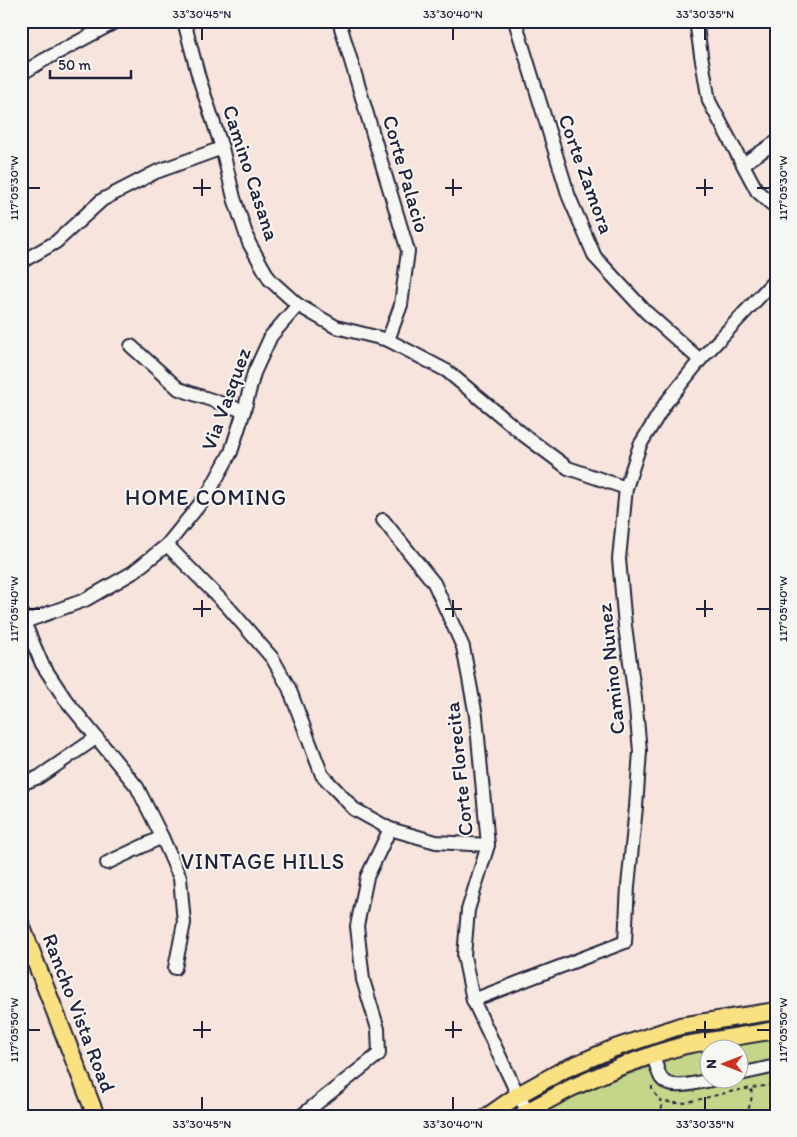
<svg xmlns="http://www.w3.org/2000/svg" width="797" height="1137" font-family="Itim,sans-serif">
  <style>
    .green { fill: #c4d68a; stroke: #737c62; fill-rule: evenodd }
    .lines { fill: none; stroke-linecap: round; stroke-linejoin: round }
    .minor-casing { stroke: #22223b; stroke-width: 16 }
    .major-casing { stroke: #22223b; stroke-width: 20 }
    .path { stroke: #22223b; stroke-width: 2; stroke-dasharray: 4 4; stroke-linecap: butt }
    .minor { stroke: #f6f6f2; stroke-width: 12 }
    .major { stroke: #f9e181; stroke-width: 16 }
    .ticks { fill: none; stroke: #22223b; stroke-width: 2 }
    .labels { text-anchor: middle; stroke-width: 4; stroke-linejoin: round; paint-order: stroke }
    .street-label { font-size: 21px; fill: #22223b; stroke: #f6f6f2 }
    .neighbourhood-label { font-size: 22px; letter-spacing: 1px; fill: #22223b; stroke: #f6f6f2 }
    .neatline { fill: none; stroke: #22223b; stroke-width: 2 }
    .ticks-label { font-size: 12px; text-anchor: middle; fill: #22223b }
  </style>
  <rect width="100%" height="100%" fill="#f6e4dd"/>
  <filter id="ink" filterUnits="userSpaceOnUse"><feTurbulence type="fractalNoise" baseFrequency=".02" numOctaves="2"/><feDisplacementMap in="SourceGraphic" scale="10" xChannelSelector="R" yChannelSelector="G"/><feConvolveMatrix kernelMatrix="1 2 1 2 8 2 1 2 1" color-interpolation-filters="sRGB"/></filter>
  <g filter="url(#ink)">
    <!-- green -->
    <path class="green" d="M776 1037V1116H541L555 1106 596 1086 675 1058 711 1049ZM710 1050H740V1080H710Z"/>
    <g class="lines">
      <defs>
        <g id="minor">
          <polyline points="182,21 185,25 199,78 222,148 234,198 249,243 270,280 298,305 336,327 388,340 447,371 525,436 568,468 626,488"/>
          <polyline points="339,21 408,251 401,305 388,340"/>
          <polyline points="515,21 569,197 595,257 646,312 700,360"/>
          <polyline points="696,21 701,55 709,101 757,191 776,208"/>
          <polyline points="21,74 44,60 117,21"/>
          <polyline points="743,164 776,142"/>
          <polyline points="21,262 56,242 102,200 156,172 222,148"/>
          <polyline points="131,346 179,389 244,411"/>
          <polyline points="383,520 434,583 463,647 476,716 488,845 468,910 464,956 473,1000 518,1095 528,1111"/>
          <polyline points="167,545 228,607 273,659 289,688 322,775 354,809 390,829 436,842 488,845"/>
          <polyline points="21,612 24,622 42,664 65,699 137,787 162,837 180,878 184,923 175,968"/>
          <polyline points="24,622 85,600 132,573 167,545 208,494 231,452 244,411 254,373 271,336 298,305"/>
          <polyline points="21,784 39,777 96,738"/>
          <polyline points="107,863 162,837"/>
          <polyline points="473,1000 625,942 628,886 636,807 640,751 635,698 625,626 619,559 626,488 640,445 665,404 700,360 776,279"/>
          <path d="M653 1055C655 1061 658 1073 661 1078 671 1092 697 1082 711 1080"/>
          <polyline points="740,1074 776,1066"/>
          <polyline points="301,1116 379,1054 378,1029 363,980 357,926 367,877 390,829"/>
        </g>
        <g id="major">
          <polyline points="21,925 96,1116"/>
          <polyline points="488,1116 518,1095 563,1070 612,1049 680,1026 776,1011"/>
          <polyline points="521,1116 528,1111 571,1088 619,1067 658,1053 685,1045 776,1030"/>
        </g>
      </defs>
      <!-- minor casing -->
      <use href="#minor" class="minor-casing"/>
      <!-- major casing -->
      <use href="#major" class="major-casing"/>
      <!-- path -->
      <g class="path">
        <polyline points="652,1086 652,1089 660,1101 675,1103 684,1103 734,1091 776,1084"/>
        <polyline points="661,1112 670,1116"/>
        <polyline points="658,1116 661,1112 663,1101"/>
        <path d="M745 1116C750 1106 753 1099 751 1088"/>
      </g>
      <!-- minor -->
      <use href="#minor" class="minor"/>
      <!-- major -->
      <use href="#major" class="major"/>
    </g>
  </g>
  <!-- ticks -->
  <path class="ticks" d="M202 28V40M453 28V40M705 28V40M202 179V196M453 179V196M705 179V196M28 188H40M193 188H211M445 188H462M696 188H713M757 188H770M202 600V617M453 600V617M705 600V617M28 609H40M193 609H211M445 609H462M696 609H713M757 609H770M202 1021V1038M453 1021V1038M705 1021V1038M28 1030H40M193 1030H211M445 1030H462M696 1030H713M757 1030H770M202 1097V1110M453 1097V1110M705 1097V1110"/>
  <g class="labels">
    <!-- street labels -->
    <g class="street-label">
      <text transform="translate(251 173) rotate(72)" y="7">Camino Casana</text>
      <text transform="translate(406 174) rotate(74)" y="7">Corte Palacio</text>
      <text transform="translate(586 174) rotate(70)" y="7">Corte Zamora</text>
      <text transform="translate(226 399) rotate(-70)" y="7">Via Vasquez</text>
      <text transform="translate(611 669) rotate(-96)" y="7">Camino Nunez</text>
      <text transform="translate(459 769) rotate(-96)" y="7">Corte Florecita</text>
      <text transform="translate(79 1013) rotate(69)" y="7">Rancho Vista Road</text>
    </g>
    <!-- neighbourhood labels -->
    <g class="neighbourhood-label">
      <text x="206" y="505">HOME COMING</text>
      <text x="263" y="869">VINTAGE HILLS</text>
    </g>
  </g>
  <!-- margin -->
  <rect width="797" height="1137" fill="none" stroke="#f6f6f2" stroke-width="55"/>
  <!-- north arrow -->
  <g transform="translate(724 1064) rotate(270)"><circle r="24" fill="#f6f6f2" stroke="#a1a1a9"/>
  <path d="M0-4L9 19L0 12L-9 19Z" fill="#c8321e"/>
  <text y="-8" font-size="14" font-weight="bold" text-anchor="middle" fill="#22223b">N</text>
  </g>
  <!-- scale -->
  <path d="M50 70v8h81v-8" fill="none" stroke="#22223b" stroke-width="2.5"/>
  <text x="58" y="70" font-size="15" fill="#22223b" stroke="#f6f6f2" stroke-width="4" paint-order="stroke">50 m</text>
  <rect x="28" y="28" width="742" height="1082" class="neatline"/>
  <g class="ticks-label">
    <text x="202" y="18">33°30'45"N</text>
    <text x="453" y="18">33°30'40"N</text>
    <text x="705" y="18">33°30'35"N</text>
    <text transform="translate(783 188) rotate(-90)" y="4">117°05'30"W</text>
    <text transform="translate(14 188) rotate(-90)" y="4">117°05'30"W</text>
    <text transform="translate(783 609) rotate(-90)" y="4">117°05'40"W</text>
    <text transform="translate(14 609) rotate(-90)" y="4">117°05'40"W</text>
    <text transform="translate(14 1030) rotate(-90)" y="4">117°05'50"W</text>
    <text transform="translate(783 1030) rotate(-90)" y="4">117°05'50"W</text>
    <text x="202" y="1128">33°30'45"N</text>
    <text x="453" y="1128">33°30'40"N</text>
    <text x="705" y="1128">33°30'35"N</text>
  </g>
</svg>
